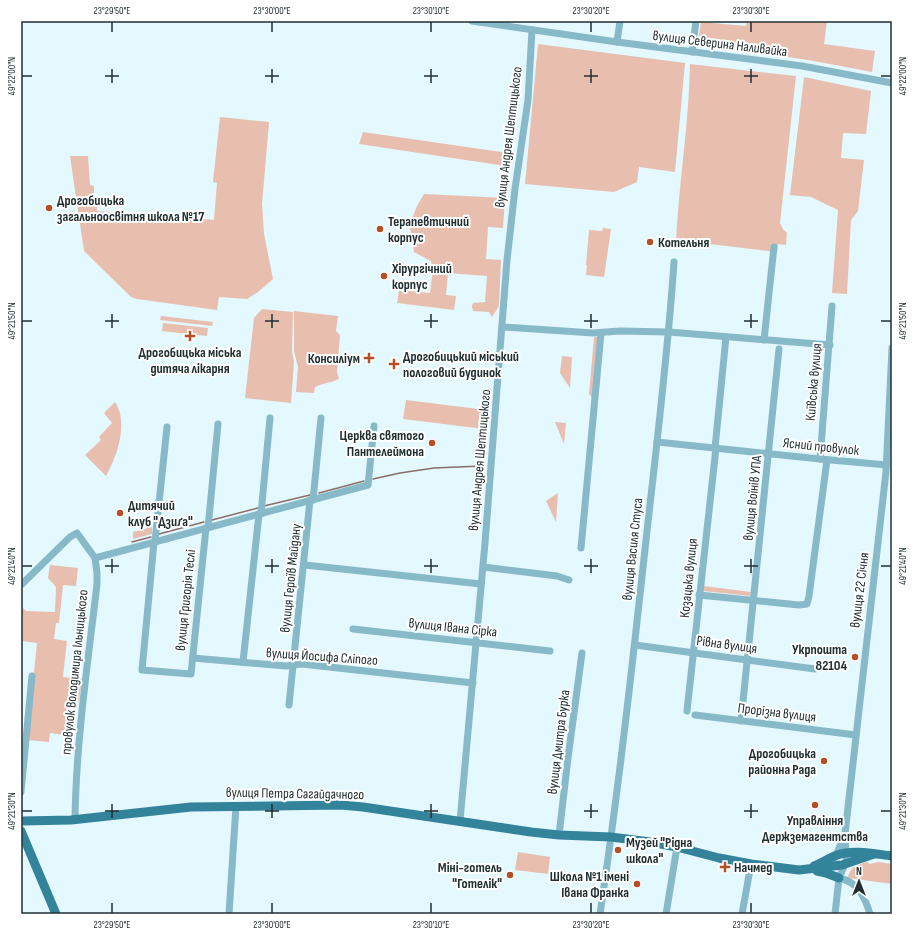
<svg xmlns="http://www.w3.org/2000/svg" width="913" height="935" font-family="'Sofia Sans Condensed',sans-serif">
  <style>
    .green { fill: #e8beae }
    .lines { fill: none; stroke-linecap: round; stroke-linejoin: round }
    .stream { stroke: #8b6e63; stroke-width: 1.5 }
    .minor { stroke: #88b9c9; stroke-width: 7 }
    .major { stroke: #33839b; stroke-width: 9 }
    .ticks { fill: none; stroke: #212f33; stroke-width: 1.5 }
    .poi-dot { fill: #b54f24; stroke: #fff; stroke-width: 1.5 }
    .labels { text-anchor: middle; stroke-width: 4; stroke-linejoin: round; paint-order: stroke }
    .street-label { font-size: 14px; fill: #212f33; stroke: #fff }
    .poi-label { font-size: 14px; font-weight: bold; fill: #212f33; stroke: #fff; text-anchor: start }
    .neatline { fill: none; stroke: #212f33; stroke-width: 1.5 }
    .ticks-label { font-size: 10px; text-anchor: middle; fill: #212f33 }
  </style>
  <rect width="100%" height="100%" fill="#e3f8ff"/>
  <!-- green -->
  <g class="green">
    <polygon points="747,21 827,21 824,44 875,51 872,72 814,61 698,43 701,22 746,26"/>
    <polygon points="538,44 685,63 675,172 639,167 637,182 614,192 525,184"/>
    <path d="M690 64 796 76 780 223 783 229 787 233 786 245 778 244 777 252 676 240C679 181 689 123 690 64Z"/>
    <polygon points="804,77 871,91 866,134 843,133 841,158 864,160 858,211 851,220 847,294 832,293 838,210 811,197 790,195"/>
    <polygon points="220,117 269,122 262,204 264,234 273,279 258,292 247,299 219,297 217,310 137,299 131,297 84,251 70,156 88,156 90,185 94,186 94,203 97,203 97,211 214,220 217,183 213,182"/>
    <polygon points="363,132 508,153 506,166 359,144"/>
    <polygon points="424,194 505,198 503,228 488,227 486,259 501,260 499,306 492,317 489,312 473,311 472,306 473,303 485,302 487,276 448,273 446,295 456,296 454,310 397,303 399,290 430,293 433,269 431,261 414,252 412,235 409,226 417,206"/>
    <polygon points="603,228 611,229 604,277 586,275 587,265 586,265 589,230 602,231"/>
    <polygon points="262,309 293,312 292,351 294,362 291,403 245,398 254,318"/>
    <path d="M294 311 338 316 336 331 340 335 337 372 339 379C330 383 323 383 315 387L314 393 296 392 298 367 294 351Z"/>
    <polygon points="161,316 213,322 212,326 160,320"/>
    <polygon points="163,323 208,328 207,336 162,331"/>
    <polygon points="594,337 599,337 593,399 589,394"/>
    <polygon points="562,356 572,357 570,388 560,373"/>
    <polygon points="406,400 486,410 484,429 403,419"/>
    <path d="M115 402C129 422 117 457 106 476L85 455 101 440 99 437 112 423 104 413Z"/>
    <polygon points="555,422 566,423 564,444"/>
    <polygon points="558,493 556,522 546,501"/>
    <polygon points="152,527 152,534 133,539 133,532"/>
    <polygon points="50,565 78,568 76,586 63,585 59,623 56,623 54,639 67,641 63,677 82,679 79,701 69,700 65,735 50,733 49,742 27,740 37,643 22,641 21,644 21,606 26,611 55,612 56,587 48,578"/>
    <polygon points="704,586 751,592 750,596 703,591"/>
    <polygon points="518,852 550,857 548,874 515,870"/>
    <path d="M867 862 870 864 878 862 892 864V884L848 878C849 867 858 865 867 862Z"/>
  </g>
  <g class="lines">
    <!-- stream -->
    <g class="stream">
      <polyline points="373,479 400,473 434,468 482,466"/>
      <polyline points="319,493 364,481"/>
      <polyline points="264,506 310,495"/>
      <polyline points="212,520 258,508"/>
      <polyline points="159,534 204,522"/>
      <polyline points="132,542 151,537"/>
    </g>
    <!-- minor -->
    <g class="minor">
      <polyline points="472,21 617,42 802,66 892,83"/>
      <polyline points="617,42 620,21"/>
      <polyline points="692,52 696,21"/>
      <polyline points="503,327 593,333 620,331 669,332 830,345"/>
      <polyline points="764,340 774,247"/>
      <polyline points="657,442 820,459 887,465"/>
      <polyline points="715,448 726,337"/>
      <polyline points="820,459 832,306"/>
      <polyline points="313,500 321,418"/>
      <polyline points="261,514 270,418"/>
      <polyline points="208,528 218,424"/>
      <polyline points="155,541 167,427"/>
      <polyline points="154,542 142,670 191,674 206,528"/>
      <polyline points="581,548 601,333"/>
      <polyline points="95,558 368,485 374,426"/>
      <polyline points="305,565 481,584"/>
      <polyline points="483,567 557,576 569,580"/>
      <path d="M21 585 70 537 77 533 95 558 97 573V584C88 662 76 741 75 820"/>
      <polyline points="699,595 799,605 807,604 809,596 827,460"/>
      <polyline points="353,629 550,651"/>
      <polyline points="635,645 815,669"/>
      <polyline points="193,658 286,666 302,664 473,683"/>
      <polyline points="243,662 259,514"/>
      <polyline points="289,705 310,500"/>
      <polyline points="687,711 716,448"/>
      <polyline points="695,715 856,735"/>
      <polyline points="741,721 779,349"/>
      <polyline points="21,792 32,676"/>
      <polyline points="460,821 485,543 507,260 515,189 528,100 532,30"/>
      <polyline points="559,835 568,758 582,653"/>
      <polyline points="835,858 844,836"/>
      <polyline points="846,858 845,834 886,472 892,348"/>
      <path d="M839 878C858 882 865 897 870 914"/>
      <polyline points="229,914 236,806"/>
      <path d="M600 914C619 787 633 659 647 531 657 442 668 352 674 262"/>
      <polyline points="666,914 677,847"/>
      <polyline points="742,914 751,864"/>
      <polyline points="835,914 839,878 846,862"/>
    </g>
    <!-- major -->
    <g class="major">
      <polyline points="21,821 71,820 191,807 341,805 363,807 531,832 559,835 611,837 650,842 677,847 719,858 751,864 799,870 842,865 874,854"/>
      <polyline points="21,831 56,914"/>
      <path d="M814 866C822 863 829 858 837 855 854 849 875 854 892 856"/>
      <polyline points="817,871 826,873 839,878"/>
    </g>
  </g>
  <!-- ticks -->
  <path class="ticks" d="M112 22V32M272 22V32M431 22V32M591 22V32M751 22V32M112 69V83M272 69V83M431 69V83M591 69V83M751 69V83M22 76H32M105 76H119M265 76H279M424 76H438M584 76H598M744 76H758M881 76H891M112 314V328M272 314V328M431 314V328M591 314V328M751 314V328M22 321H32M105 321H119M265 321H279M424 321H438M584 321H598M744 321H758M881 321H891M112 559V573M272 559V573M431 559V573M591 559V573M751 559V573M22 566H32M105 566H119M265 566H279M424 566H438M584 566H598M744 566H758M881 566H891M112 804V818M272 804V818M431 804V818M591 804V818M751 804V818M22 811H32M105 811H119M265 811H279M424 811H438M584 811H598M744 811H758M881 811H891M112 903V913M272 903V913M431 903V913M591 903V913M751 903V913"/>
  <!-- markers -->
  <g class="poi-dot">
    <circle cx="49" cy="208" r="4"/>
    <circle cx="380" cy="229" r="4"/>
    <circle cx="650" cy="242" r="4"/>
    <circle cx="384" cy="276" r="4"/>
    <path d="M188 330h4v4h4v4h-4v4h-4v-4h-4v-4h4z"/>
    <path d="M367 352h4v4h4v4h-4v4h-4v-4h-4v-4h4z"/>
    <path d="M392 358h4v4h4v4h-4v4h-4v-4h-4v-4h4z"/>
    <circle cx="432" cy="443" r="4"/>
    <circle cx="120" cy="513" r="4"/>
    <circle cx="855" cy="657" r="4"/>
    <circle cx="824" cy="761" r="4"/>
    <circle cx="815" cy="805" r="4"/>
    <circle cx="618" cy="850" r="4"/>
    <path d="M723 861h4v4h4v4h-4v4h-4v-4h-4v-4h4z"/>
    <circle cx="510" cy="875" r="4"/>
    <circle cx="637" cy="884" r="4"/>
  </g>
  <g class="labels">
    <!-- street labels -->
    <g class="street-label">
      <text transform="translate(720 43) rotate(7)" y="5">вулиця Северина Наливайка</text>
      <text transform="translate(508 137) rotate(-83)" y="5">вулиця Андрея Шептицького</text>
      <text transform="translate(813 382) rotate(-85)" y="5">Київська вулиця</text>
      <text transform="translate(821 446) rotate(6)" y="5">Ясний провулок</text>
      <text transform="translate(479 460) rotate(-85)" y="5">вулиця Андрея Шептицького</text>
      <text transform="translate(752 498) rotate(-84)" y="5">вулиця Воїнів УПА</text>
      <text transform="translate(632 549) rotate(-84)" y="5">вулиця Василя Стуса</text>
      <text transform="translate(290 578) rotate(-84)" y="5">вулиця Героїв Майдану</text>
      <text transform="translate(688 578) rotate(-84)" y="5">Козацька вулиця</text>
      <text transform="translate(859 590) rotate(-83)" y="5">вулиця 22 Січня</text>
      <text transform="translate(185 600) rotate(-84)" y="5">вулиця Григорія Теслі</text>
      <text transform="translate(453 627) rotate(6)" y="5">вулиця Івана Сірка</text>
      <text transform="translate(727 644) rotate(8)" y="5">Рівна вулиця</text>
      <text transform="translate(322 656) rotate(4)" y="5">вулиця Йосифа Сліпого</text>
      <text transform="translate(74 672) rotate(-84)" y="5">провулок Володимира Ільницького</text>
      <text transform="translate(777 712) rotate(7)" y="5">Прорізна вулиця</text>
      <text transform="translate(558 742) rotate(-83)" y="5">вулиця Дмитра Бурка</text>
      <text transform="translate(295 793) rotate(1)" y="5">вулиця Петра Сагайдачного</text>
    </g>
    <!-- poi labels -->
    <g class="poi-label">
      <text x="57" y="205">Дрогобицька<tspan x="57" dy="16">загальноосвітня школа №17</tspan></text>
      <text x="388" y="226">Терапевтичний<tspan x="388" dy="16">корпус</tspan></text>
      <text x="658" y="247">Котельня</text>
      <text x="392" y="273">Хірургічний<tspan x="392" dy="16">корпус</tspan></text>
      <text x="190" y="357" text-anchor="middle">Дрогобицька міська<tspan x="190" dy="16">дитяча лікарня</tspan></text>
      <text x="403" y="361">Дрогобицький міський<tspan x="403" dy="16">пологовий будинок</tspan></text>
      <text x="360" y="363" text-anchor="end">Консиліум</text>
      <text x="424" y="440" text-anchor="end">Церква святого<tspan x="424" dy="16">Пантелеймона</tspan></text>
      <text x="128" y="510">Дитячий<tspan x="128" dy="16">клуб "Дзиґа"</tspan></text>
      <text x="847" y="654" text-anchor="end">Укрпошта<tspan x="847" dy="16">82104</tspan></text>
      <text x="816" y="758" text-anchor="end">Дрогобицька<tspan x="816" dy="16">районна Рада</tspan></text>
      <text x="815" y="825" text-anchor="middle">Управління<tspan x="815" dy="16">Держземагентства</tspan></text>
      <text x="626" y="847">Музей "Рідна<tspan x="626" dy="16">школа"</tspan></text>
      <text x="502" y="872" text-anchor="end">Міні-готель<tspan x="502" dy="16">"Готелік"</tspan></text>
      <text x="734" y="872">Начмед</text>
      <text x="629" y="881" text-anchor="end">Школа №1 імені<tspan x="629" dy="16">Івана Франка</tspan></text>
    </g>
  </g>
  <!-- border -->
  <rect width="913" height="935" fill="none" stroke="#ffffff" stroke-width="44"/>
  <!-- north arrow -->
  <g transform="translate(859 881)" stroke="#ffffff" stroke-width="3" paint-order="stroke">
  <path d="M0-3L7 15L0 10L-7 15Z" fill="#212f33"/>
  <text y="-6" font-size="11" font-weight="bold" text-anchor="middle" fill="#212f33">N</text>
  </g>
  <rect x="22" y="22" width="869" height="891" class="neatline"/>
  <g class="ticks-label">
    <text x="112" y="14">23°29'50"E</text>
    <text x="272" y="14">23°30'00"E</text>
    <text x="431" y="14">23°30'10"E</text>
    <text x="591" y="14">23°30'20"E</text>
    <text x="751" y="14">23°30'30"E</text>
    <text transform="translate(11 76) rotate(-90)" y="4">49°22'00"N</text>
    <text transform="translate(902 76) rotate(-90)" y="4">49°22'00"N</text>
    <text transform="translate(11 321) rotate(-90)" y="4">49°21'50"N</text>
    <text transform="translate(902 321) rotate(-90)" y="4">49°21'50"N</text>
    <text transform="translate(11 566) rotate(-90)" y="4">49°21'40"N</text>
    <text transform="translate(902 566) rotate(-90)" y="4">49°21'40"N</text>
    <text transform="translate(11 811) rotate(-90)" y="4">49°21'30"N</text>
    <text transform="translate(902 811) rotate(-90)" y="4">49°21'30"N</text>
    <text x="112" y="928">23°29'50"E</text>
    <text x="272" y="928">23°30'00"E</text>
    <text x="431" y="928">23°30'10"E</text>
    <text x="591" y="928">23°30'20"E</text>
    <text x="751" y="928">23°30'30"E</text>
  </g>
</svg>
